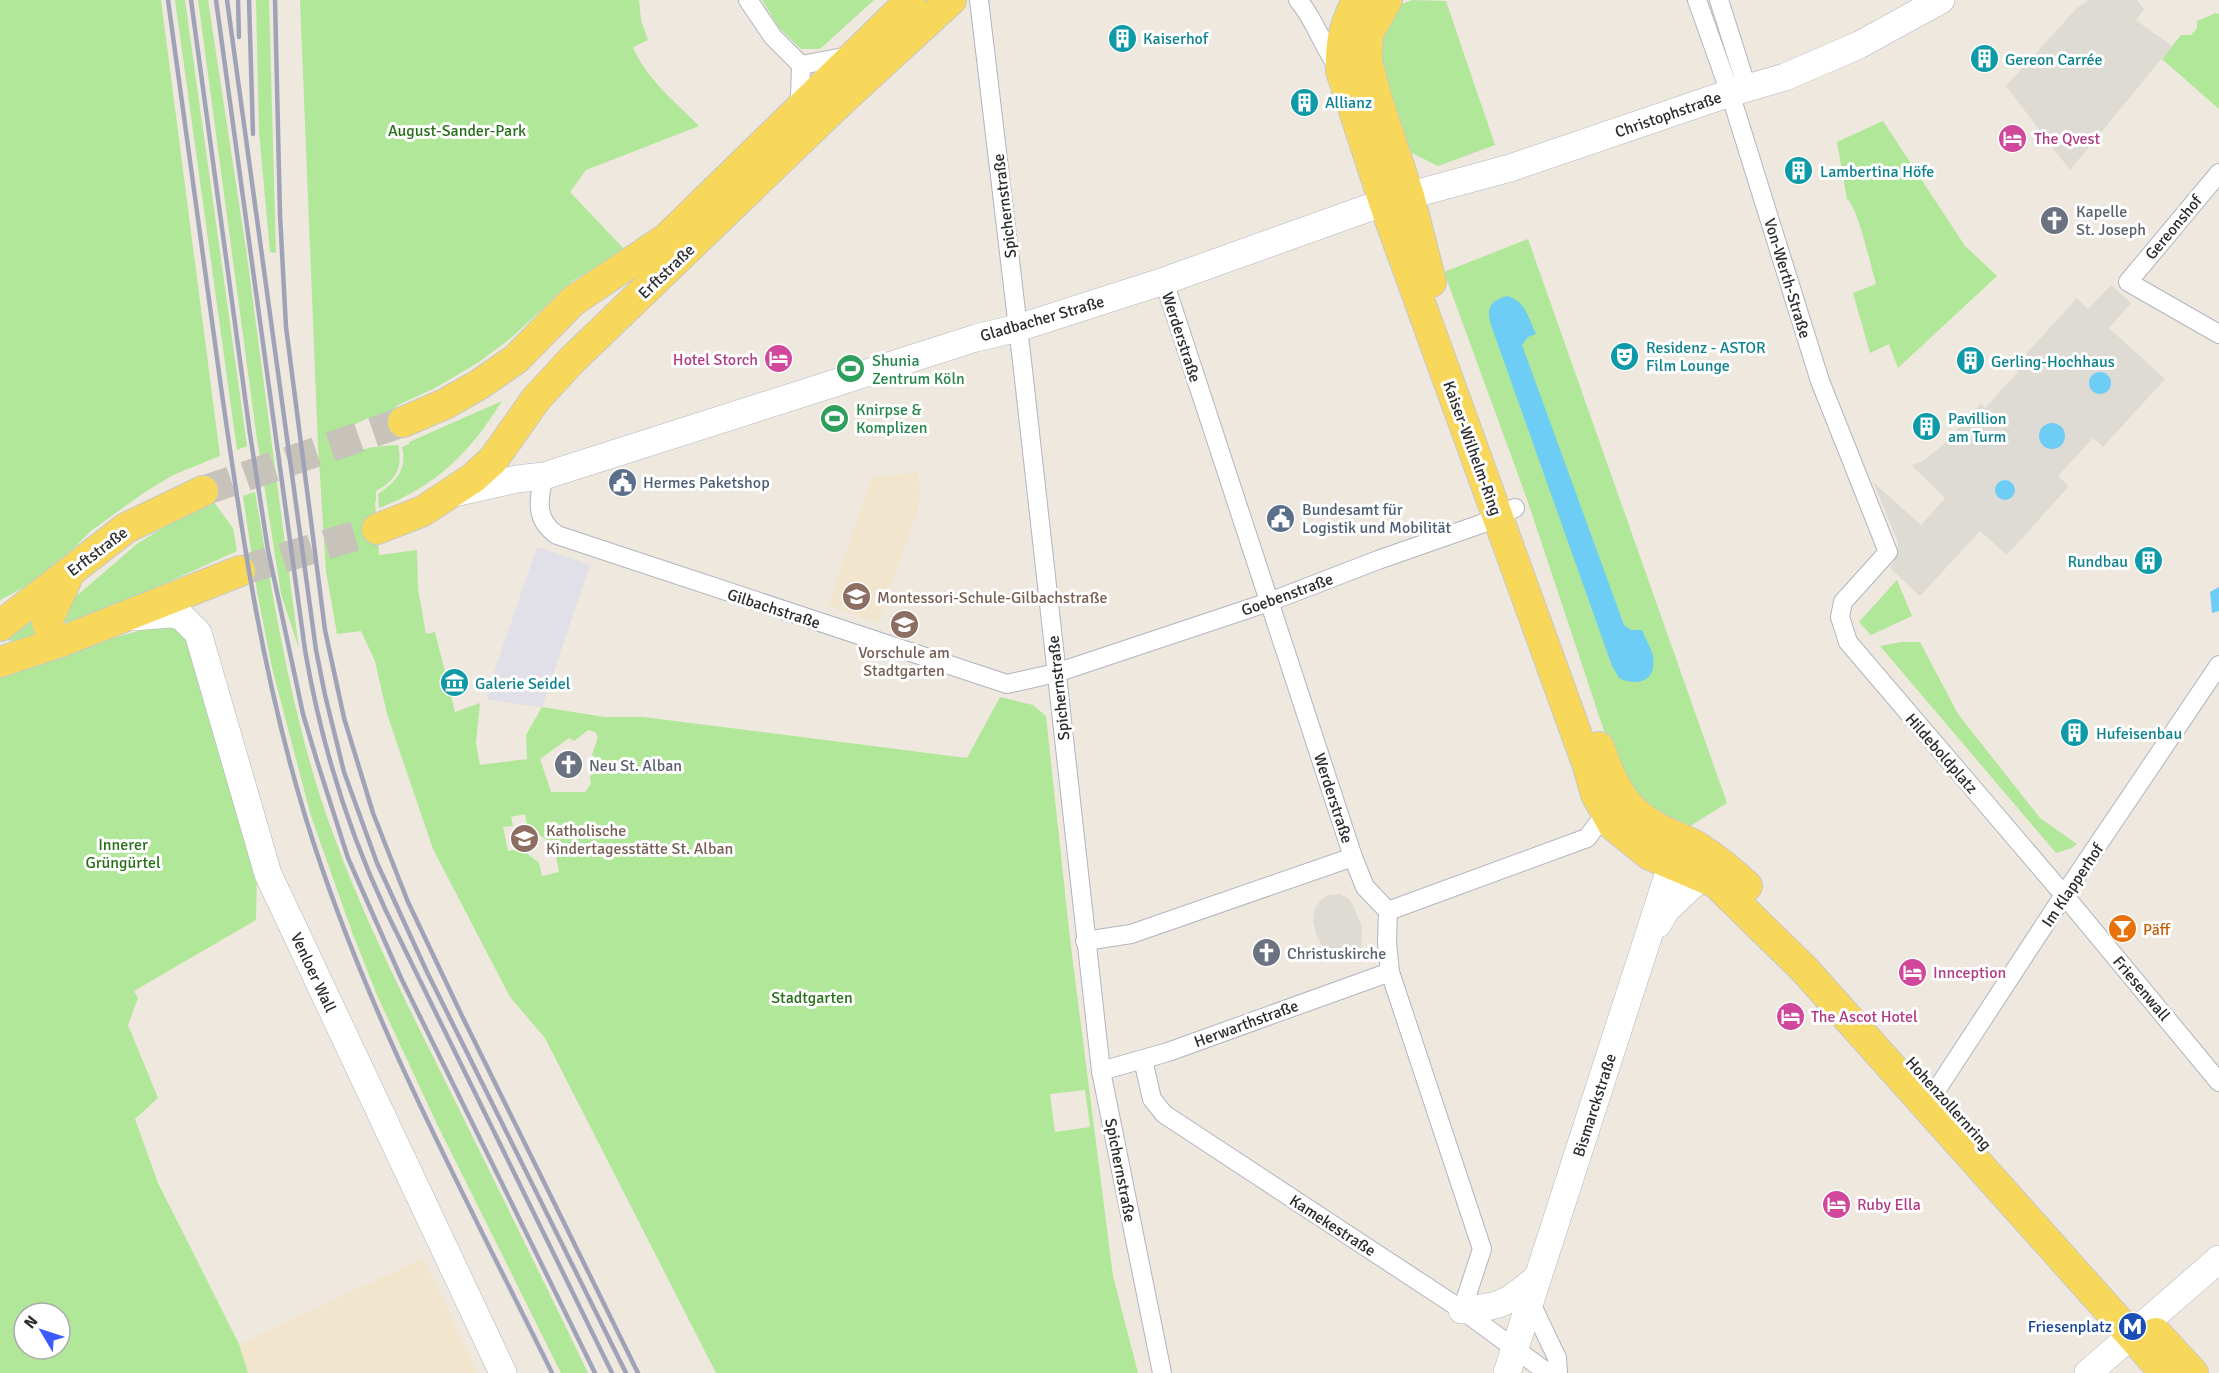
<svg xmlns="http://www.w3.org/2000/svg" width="2219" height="1373" font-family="Signika,sans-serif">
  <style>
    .industrial { fill: #e1dfe7 }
    .education { fill: #f1e6cd }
    .green { fill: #b1e798; fill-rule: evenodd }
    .plaza { fill: #dedbd5 }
    .water { fill: #6dcdf5 }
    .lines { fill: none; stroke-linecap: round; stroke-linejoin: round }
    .primary-tunnel { stroke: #c7c2ba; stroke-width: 30; stroke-dasharray: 30 15; stroke-linecap: butt }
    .street-casing { stroke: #b2b4c0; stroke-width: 20 }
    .secondary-casing { stroke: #b2b4c0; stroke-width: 28 }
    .primary-casing { stroke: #c8c8c8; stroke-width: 32 }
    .street { stroke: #fff; stroke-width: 18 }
    .secondary { stroke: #fff; stroke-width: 27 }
    .primary { stroke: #f8d85a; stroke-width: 30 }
    .rail { stroke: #a0a3b7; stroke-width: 4.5 }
    .labels { text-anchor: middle; stroke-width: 6; stroke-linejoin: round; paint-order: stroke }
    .culture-label { font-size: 16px; fill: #0d838f; stroke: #fff; text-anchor: start }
    .street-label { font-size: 16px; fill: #2c2c2c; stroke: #fff }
    .park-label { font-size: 16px; fill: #276f17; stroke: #fff }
    .hotel-label { font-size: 16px; fill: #b23c85; stroke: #fff; text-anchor: start }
    .worship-label { font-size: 16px; fill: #5b616d; stroke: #fff; text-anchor: start }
    .leisure-label { font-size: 16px; fill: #27864d; stroke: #fff; text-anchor: start }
    .service-label { font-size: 16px; fill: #4e5e75; stroke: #fff; text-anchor: start }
    .education-label { font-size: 16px; fill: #785e54; stroke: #fff; text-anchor: start }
    .food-label { font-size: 16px; fill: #c56008; stroke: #fff; text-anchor: start }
    .transit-label { font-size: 16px; fill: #164399; stroke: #fff; text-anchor: end }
  </style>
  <rect width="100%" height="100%" fill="#eee8de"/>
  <!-- industrial -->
  <polygon class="industrial" points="537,547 590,565 542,707 488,700 487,696 490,684"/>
  <!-- education -->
  <g class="education">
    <polygon points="918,472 920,497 917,511 878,623 828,605 872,477"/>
    <polygon points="423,1258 478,1373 248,1373 239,1344"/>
  </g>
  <!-- green -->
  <g class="green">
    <polygon points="0,0 161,0 220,456 173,475 145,492 92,530 73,549 27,586 0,600"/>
    <polygon points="175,0 185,0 247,446 237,450"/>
    <polygon points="198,0 208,0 247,256 299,649 281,594 256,432"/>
    <polygon points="256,0 269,0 276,253 270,252 259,132"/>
    <path d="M300 0H639L641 20 648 40 633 47C645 78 676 102 699 126L586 170 570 192 625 250 574 280 511 338 479 362 435 388 396 406 397 410 366 419 335 434 336 456 373 447 398 445C403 469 396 480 376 491V501L375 502 379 555 417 550 418 589 426 634 435 632 455 712 480 703 476 743 480 765 527 759 526 735 542 707 604 717H643L967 758 1000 697 1033 705 1046 716 1070 939 1113 1276 1138 1373H716L545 1038 510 997 433 849 387 714 375 661 361 631 337 634 326 571 318 445ZM588 730 595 732 598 737 592 755 597 759 590 778 591 784 585 792H551L540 759 569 738 574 741ZM525 814 527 825 557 848 555 851 559 872 542 876 539 863 521 849 508 851 503 827 513 826 511 817ZM1085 1090 1090 1127 1055 1132 1050 1094Z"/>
    <polygon points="762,0 874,0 820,49 801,49 779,28"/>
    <polygon points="1413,0 1446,1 1495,145 1438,166 1408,151 1377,73 1382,26 1391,13 1402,4"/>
    <polygon points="2216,13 2219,14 2219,109 2162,59 2181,35 2191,35 2197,28 2197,21"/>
    <path d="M1883 121 1965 246 1997 276 1898 368 1889 344 1870 353 1853 293 1876 284C1871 267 1858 207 1847 199L1837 142Z"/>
    <polygon points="1528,239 1727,803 1687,828 1643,804 1609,746 1528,502 1444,272"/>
    <path d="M502 401C470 452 437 486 379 508L378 494C395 483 408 469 402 447L409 444V442Z"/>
    <path d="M255 492C273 597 290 707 324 808 358 909 407 1004 454 1099 499 1190 544 1282 588 1373H561L437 1124 377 995 352 932 311 816 272 668 257 591 243 496Z"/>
    <polygon points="213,501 233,528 237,551 73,625 66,623 63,620 66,605 137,544 189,511"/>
    <polygon points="1897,580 1912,616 1871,635 1859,622"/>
    <polygon points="32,619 36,619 42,637 12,641 1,639"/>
    <path d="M157 626 185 628 257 870 256 920 134 991 138 998 128 1025 158 1098 135 1119 158 1183 239 1344 248 1373H0V678L105 640ZM24 1313H60V1349H24Z"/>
    <polygon points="1901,642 1920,642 1958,714 2040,818 2077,844 2072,848 2056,853 1880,646"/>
  </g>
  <!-- plaza -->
  <g class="plaza">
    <polygon points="2089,0 2137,0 2144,9 2136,20 2172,46 2070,170 2006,86 2077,8"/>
    <polygon points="2111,285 2131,303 2109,328 2165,379 2103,447 2093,438 2058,476 2069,486 2007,555 1980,531 1920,596 1890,568 1897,555 1898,542 1873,482 1921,525 1945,498 1911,465 1922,462 1945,443 1980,404 1985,408 2018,372 2014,367 2077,298 2088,309"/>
    <polygon points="1340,894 1349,899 1352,903 1362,927 1361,950 1354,958 1347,960 1338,959 1323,947 1316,934 1313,920 1314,911 1320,900 1329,895"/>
  </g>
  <!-- water -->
  <g class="water">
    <path d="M1507 296C1526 301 1528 318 1536 334L1528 337 1522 345 1624 625 1631 630H1642C1645 638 1652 649 1653 657 1657 681 1637 687 1619 678L1612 666 1491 325C1486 308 1490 301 1507 296Z"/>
    <circle cx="2100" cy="383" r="11"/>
    <circle cx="2052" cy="436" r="13"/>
    <circle cx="2005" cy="490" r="10"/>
    <polygon points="2219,587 2219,611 2212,613 2210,592"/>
  </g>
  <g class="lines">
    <!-- primary-tunnel -->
    <g class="primary-tunnel">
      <polyline points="203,491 403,422"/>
      <polyline points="240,571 377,529"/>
    </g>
    <defs>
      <g id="street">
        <polyline points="748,0 773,37 801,65 800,95 796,110"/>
        <polyline points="979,0 1023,370 1101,1071 1162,1373"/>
        <path d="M1298 0C1316 21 1323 48 1340 70"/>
        <polyline points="1697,0 1730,93 1820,381 1888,552 1843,602 1840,617 1848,642 2064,895 2219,1082"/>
        <polyline points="1719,0 1747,88"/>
        <polyline points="801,65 849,56"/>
        <polyline points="2219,173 2128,282 2219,334"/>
        <polyline points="1164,281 1353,857 1365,887 1388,911 1387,943 1390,972 1482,1249 1462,1310"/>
        <path d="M544 476C538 500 535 520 557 535L1007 684 1056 673 1269 602 1378 560 1481 524 1515 508"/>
        <polyline points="1388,911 1587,838 1605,814"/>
        <polyline points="1085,941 1131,934 1353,857"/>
        <polyline points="1143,1060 1152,1099 1164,1114 1462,1310 1548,1373"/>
        <polyline points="1101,1071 1168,1052 1390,972"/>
        <polyline points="1926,1106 2064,895 2219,665"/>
        <polyline points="1530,1301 1557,1358 1558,1373"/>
      </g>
      <g id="secondary">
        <polyline points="454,493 517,479 544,476 976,338 1018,328 1164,281 1385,202 1510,168 1730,93 1785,77 1859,45 1941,0"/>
        <polyline points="133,617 170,614 181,616 198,633 268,874 503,1373"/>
        <polyline points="1658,924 1666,910 1702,876"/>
        <path d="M1462 1310C1501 1307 1508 1303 1537 1278"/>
        <polyline points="1507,1373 1672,863 1670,842"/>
        <polyline points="2088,1373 2219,1259"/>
      </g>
      <g id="primary">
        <path d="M1357 0C1344 27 1340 42 1341 71L1389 217 1587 763 1596 794 1613 825 1650 855 1716 883 1804 969 2165 1373"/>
        <polyline points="1387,0 1368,34 1367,61 1377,99 1409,196 1431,282"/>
        <polyline points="403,422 445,404 480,384 516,359 573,301 667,238 911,0"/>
        <polyline points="377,529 423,511 473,478 493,460 536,399 571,361 839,103 951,0"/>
        <polyline points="0,626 126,528 203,491"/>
        <polyline points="60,642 51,634 47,622 68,576"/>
        <polyline points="0,662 60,642 240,571"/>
        <path d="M1599 747C1607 770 1617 795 1635 812 1653 829 1675 835 1696 846 1715 858 1731 871 1747 886"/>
        <polyline points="2156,1333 2193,1373"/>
      </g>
    </defs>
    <!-- street casing -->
    <use href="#street" class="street-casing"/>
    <!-- secondary casing -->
    <use href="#secondary" class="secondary-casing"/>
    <!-- primary casing -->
    <use href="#primary" class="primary-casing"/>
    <!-- street -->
    <use href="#street" class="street"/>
    <!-- secondary -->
    <use href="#secondary" class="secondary"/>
    <!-- primary -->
    <use href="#primary" class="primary"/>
    <!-- rail -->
    <g class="rail">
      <path d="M168 0C186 129 203 258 221 387 242 535 262 675 306 819 365 1012 463 1192 552 1373"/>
      <polyline points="191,0 250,434 268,550 303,714 317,761 348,858 401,978 595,1373"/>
      <path d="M216 0 305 650C321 743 346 826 386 911L612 1373"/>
      <polyline points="227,0 316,650 325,695 344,772 377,863 427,972 626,1373"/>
      <polyline points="238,0 239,37"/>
      <polyline points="249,0 253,134"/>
      <polyline points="275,0 280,215 286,327 325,630 344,718 373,813 408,902 463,1018 638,1373"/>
    </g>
  </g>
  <!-- icons -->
  <defs>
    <symbol id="building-disc" viewBox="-11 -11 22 22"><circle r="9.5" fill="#0f9aa8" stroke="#fff"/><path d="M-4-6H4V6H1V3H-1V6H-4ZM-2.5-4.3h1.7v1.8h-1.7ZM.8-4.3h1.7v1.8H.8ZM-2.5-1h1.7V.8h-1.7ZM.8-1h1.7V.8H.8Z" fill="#fff"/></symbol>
    <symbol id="hotel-disc" viewBox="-11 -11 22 22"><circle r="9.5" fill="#d1479c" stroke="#fff"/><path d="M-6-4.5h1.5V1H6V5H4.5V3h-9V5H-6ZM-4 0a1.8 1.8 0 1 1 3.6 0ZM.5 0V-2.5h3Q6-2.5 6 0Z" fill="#fff"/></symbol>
    <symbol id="church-disc" viewBox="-11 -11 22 22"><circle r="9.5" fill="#6b7280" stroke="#fff"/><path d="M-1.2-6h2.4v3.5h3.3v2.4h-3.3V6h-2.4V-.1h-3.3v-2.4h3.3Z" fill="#fff"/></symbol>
    <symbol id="theatre-disc" viewBox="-11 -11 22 22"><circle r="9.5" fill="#0f9aa8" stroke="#fff"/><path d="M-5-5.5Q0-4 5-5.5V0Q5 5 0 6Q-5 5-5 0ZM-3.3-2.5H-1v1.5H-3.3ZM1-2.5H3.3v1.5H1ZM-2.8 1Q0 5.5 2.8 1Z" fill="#fff"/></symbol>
    <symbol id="stadium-disc" viewBox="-11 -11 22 22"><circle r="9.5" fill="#2e9e5b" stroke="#fff"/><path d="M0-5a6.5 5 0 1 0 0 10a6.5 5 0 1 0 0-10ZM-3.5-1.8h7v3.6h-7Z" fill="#fff"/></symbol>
    <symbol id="civic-disc" viewBox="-11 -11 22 22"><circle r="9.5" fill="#5c6f8a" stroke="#fff"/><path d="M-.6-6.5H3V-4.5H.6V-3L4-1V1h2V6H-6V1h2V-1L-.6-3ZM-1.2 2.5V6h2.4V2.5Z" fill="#fff"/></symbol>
    <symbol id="school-disc" viewBox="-11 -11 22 22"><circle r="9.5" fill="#8d6e63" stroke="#fff"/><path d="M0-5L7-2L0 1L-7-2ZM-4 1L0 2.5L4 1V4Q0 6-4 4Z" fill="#fff"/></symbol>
    <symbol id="museum-disc" viewBox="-11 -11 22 22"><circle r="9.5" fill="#0f9aa8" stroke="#fff"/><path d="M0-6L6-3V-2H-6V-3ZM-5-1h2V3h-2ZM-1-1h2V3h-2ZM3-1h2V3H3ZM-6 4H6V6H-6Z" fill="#fff"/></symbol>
    <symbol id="bar-disc" viewBox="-11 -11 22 22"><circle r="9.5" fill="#e8710a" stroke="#fff"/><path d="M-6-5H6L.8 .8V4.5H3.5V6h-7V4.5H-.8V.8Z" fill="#fff"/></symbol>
    <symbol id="metro-disc" viewBox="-11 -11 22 22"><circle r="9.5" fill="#1a4fb4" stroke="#fff"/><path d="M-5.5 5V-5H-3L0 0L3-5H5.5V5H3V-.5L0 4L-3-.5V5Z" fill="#fff"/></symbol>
  </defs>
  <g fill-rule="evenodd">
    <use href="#building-disc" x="1106" y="22" width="33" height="33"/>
    <use href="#building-disc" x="1968" y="42" width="33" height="33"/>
    <use href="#building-disc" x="1288" y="86" width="33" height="33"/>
    <use href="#hotel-disc" x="1996" y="122" width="33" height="33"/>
    <use href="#building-disc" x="1782" y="154" width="33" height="33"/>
    <use href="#church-disc" x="2038" y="204" width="33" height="33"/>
    <use href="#theatre-disc" x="1608" y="340" width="33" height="33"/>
    <use href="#hotel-disc" x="762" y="342" width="33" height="33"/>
    <use href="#building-disc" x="1954" y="344" width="33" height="33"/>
    <use href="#stadium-disc" x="834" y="352" width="33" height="33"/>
    <use href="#stadium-disc" x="818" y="402" width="33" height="33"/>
    <use href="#building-disc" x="1910" y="410" width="33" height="33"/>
    <use href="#civic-disc" x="606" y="466" width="33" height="33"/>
    <use href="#civic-disc" x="1264" y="502" width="33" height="33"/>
    <use href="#building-disc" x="2132" y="544" width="33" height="33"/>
    <use href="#school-disc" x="840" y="580" width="33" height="33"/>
    <use href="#school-disc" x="888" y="608" width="33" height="33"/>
    <use href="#museum-disc" x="438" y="666" width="33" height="33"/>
    <use href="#building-disc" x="2058" y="716" width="33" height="33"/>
    <use href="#church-disc" x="552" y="748" width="33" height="33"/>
    <use href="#school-disc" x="508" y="822" width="33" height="33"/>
    <use href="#bar-disc" x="2106" y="912" width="33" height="33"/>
    <use href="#church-disc" x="1250" y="936" width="33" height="33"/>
    <use href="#hotel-disc" x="1896" y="956" width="33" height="33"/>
    <use href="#hotel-disc" x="1774" y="1000" width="33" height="33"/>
    <use href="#hotel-disc" x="1820" y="1188" width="33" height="33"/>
    <use href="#metro-disc" x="2116" y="1310" width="33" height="33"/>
  </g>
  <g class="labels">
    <!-- culture labels -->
    <g class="culture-label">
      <text x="1143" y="44">Kaiserhof</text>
      <text x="2005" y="65">Gereon Carrée</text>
      <text x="1325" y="108">Allianz</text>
      <text x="1820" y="177">Lambertina Höfe</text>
      <text x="1646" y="353">Residenz - ASTOR<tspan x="1646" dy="18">Film Lounge</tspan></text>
      <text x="1991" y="367">Gerling-Hochhaus</text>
      <text x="1948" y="424">Pavillion<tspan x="1948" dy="18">am Turm</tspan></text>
      <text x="2128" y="567" text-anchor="end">Rundbau</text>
      <text x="475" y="689">Galerie Seidel</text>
      <text x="2096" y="739">Hufeisenbau</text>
    </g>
    <!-- street labels -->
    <g class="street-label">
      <text transform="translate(1668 114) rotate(-19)" y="6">Christophstraße</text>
      <text transform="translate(1004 206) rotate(-97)" y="6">Spichernstraße</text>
      <text transform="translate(2173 227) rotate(-50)" y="6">Gereonshof</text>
      <text transform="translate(666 271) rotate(-44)" y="6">Erftstraße</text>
      <text transform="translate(1788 278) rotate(73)" y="6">Von-Werth-Straße</text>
      <text transform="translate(1042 318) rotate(-16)" y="6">Gladbacher Straße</text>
      <text transform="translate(1182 337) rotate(72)" y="6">Werderstraße</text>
      <text transform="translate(1473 448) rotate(70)" y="6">Kaiser-Wilhelm-Ring</text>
      <text transform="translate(97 551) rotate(-37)" y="6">Erftstraße</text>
      <text transform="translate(1287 594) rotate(-20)" y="6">Goebenstraße</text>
      <text transform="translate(774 608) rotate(18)" y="6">Gilbachstraße</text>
      <text transform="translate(1058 688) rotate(-96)" y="6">Spichernstraße</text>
      <text transform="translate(1942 753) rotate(49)" y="6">Hildeboldplatz</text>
      <text transform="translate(1334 798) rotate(72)" y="6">Werderstraße</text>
      <text transform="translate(2072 885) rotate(-56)" y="6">Im Klapperhof</text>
      <text transform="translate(314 972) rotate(65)" y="6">Venloer Wall</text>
      <text transform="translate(2142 988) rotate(50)" y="6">Friesenwall</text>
      <text transform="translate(1246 1023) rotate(-20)" y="6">Herwarthstraße</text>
      <text transform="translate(1949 1103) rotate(48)" y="6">Hohenzollernring</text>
      <text transform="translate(1594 1105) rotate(-72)" y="6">Bismarckstraße</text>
      <text transform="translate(1121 1170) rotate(79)" y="6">Spichernstraße</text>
      <text transform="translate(1333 1225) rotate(33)" y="6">Kamekestraße</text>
    </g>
    <!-- park labels -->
    <g class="park-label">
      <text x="457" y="136">August-Sander-Park</text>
      <text x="123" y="850">Innerer<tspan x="123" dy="18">Grüngürtel</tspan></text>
      <text x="812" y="1003">Stadtgarten</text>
    </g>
    <!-- hotel labels -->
    <g class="hotel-label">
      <text x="2034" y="144">The Qvest</text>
      <text x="758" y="365" text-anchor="end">Hotel Storch</text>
      <text x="1933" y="978">Innception</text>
      <text x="1811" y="1022">The Ascot Hotel</text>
      <text x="1857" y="1210">Ruby Ella</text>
    </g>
    <!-- worship labels -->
    <g class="worship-label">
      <text x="2076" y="217">Kapelle<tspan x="2076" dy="18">St. Joseph</tspan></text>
      <text x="589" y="771">Neu St. Alban</text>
      <text x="1287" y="959">Christuskirche</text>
    </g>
    <!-- leisure labels -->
    <g class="leisure-label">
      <text x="872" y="366">Shunia<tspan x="872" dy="18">Zentrum Köln</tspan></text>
      <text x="856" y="415">Knirpse &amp;<tspan x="856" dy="18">Komplizen</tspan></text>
    </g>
    <!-- service labels -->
    <g class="service-label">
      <text x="643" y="488">Hermes Paketshop</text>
      <text x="1302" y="515">Bundesamt für<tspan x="1302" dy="18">Logistik und Mobilität</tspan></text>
    </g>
    <!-- education labels -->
    <g class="education-label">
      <text x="877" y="603">Montessori-Schule-Gilbachstraße</text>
      <text x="904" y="658" text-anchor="middle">Vorschule am<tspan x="904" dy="18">Stadtgarten</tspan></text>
      <text x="546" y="836">Katholische<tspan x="546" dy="18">Kindertagesstätte St. Alban</tspan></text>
    </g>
    <!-- food labels -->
    <g class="food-label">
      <text x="2143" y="935">Päff</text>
    </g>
    <!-- transit labels -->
    <g class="transit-label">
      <text x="2112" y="1332">Friesenplatz</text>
    </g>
  </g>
  <!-- north arrow -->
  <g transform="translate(42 1331) rotate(309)"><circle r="28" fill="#ffffff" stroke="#ababab" stroke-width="1.5"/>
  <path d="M0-4.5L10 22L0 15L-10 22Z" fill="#3b5aff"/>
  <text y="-9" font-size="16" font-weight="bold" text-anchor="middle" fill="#2c2c2c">N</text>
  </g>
</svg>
